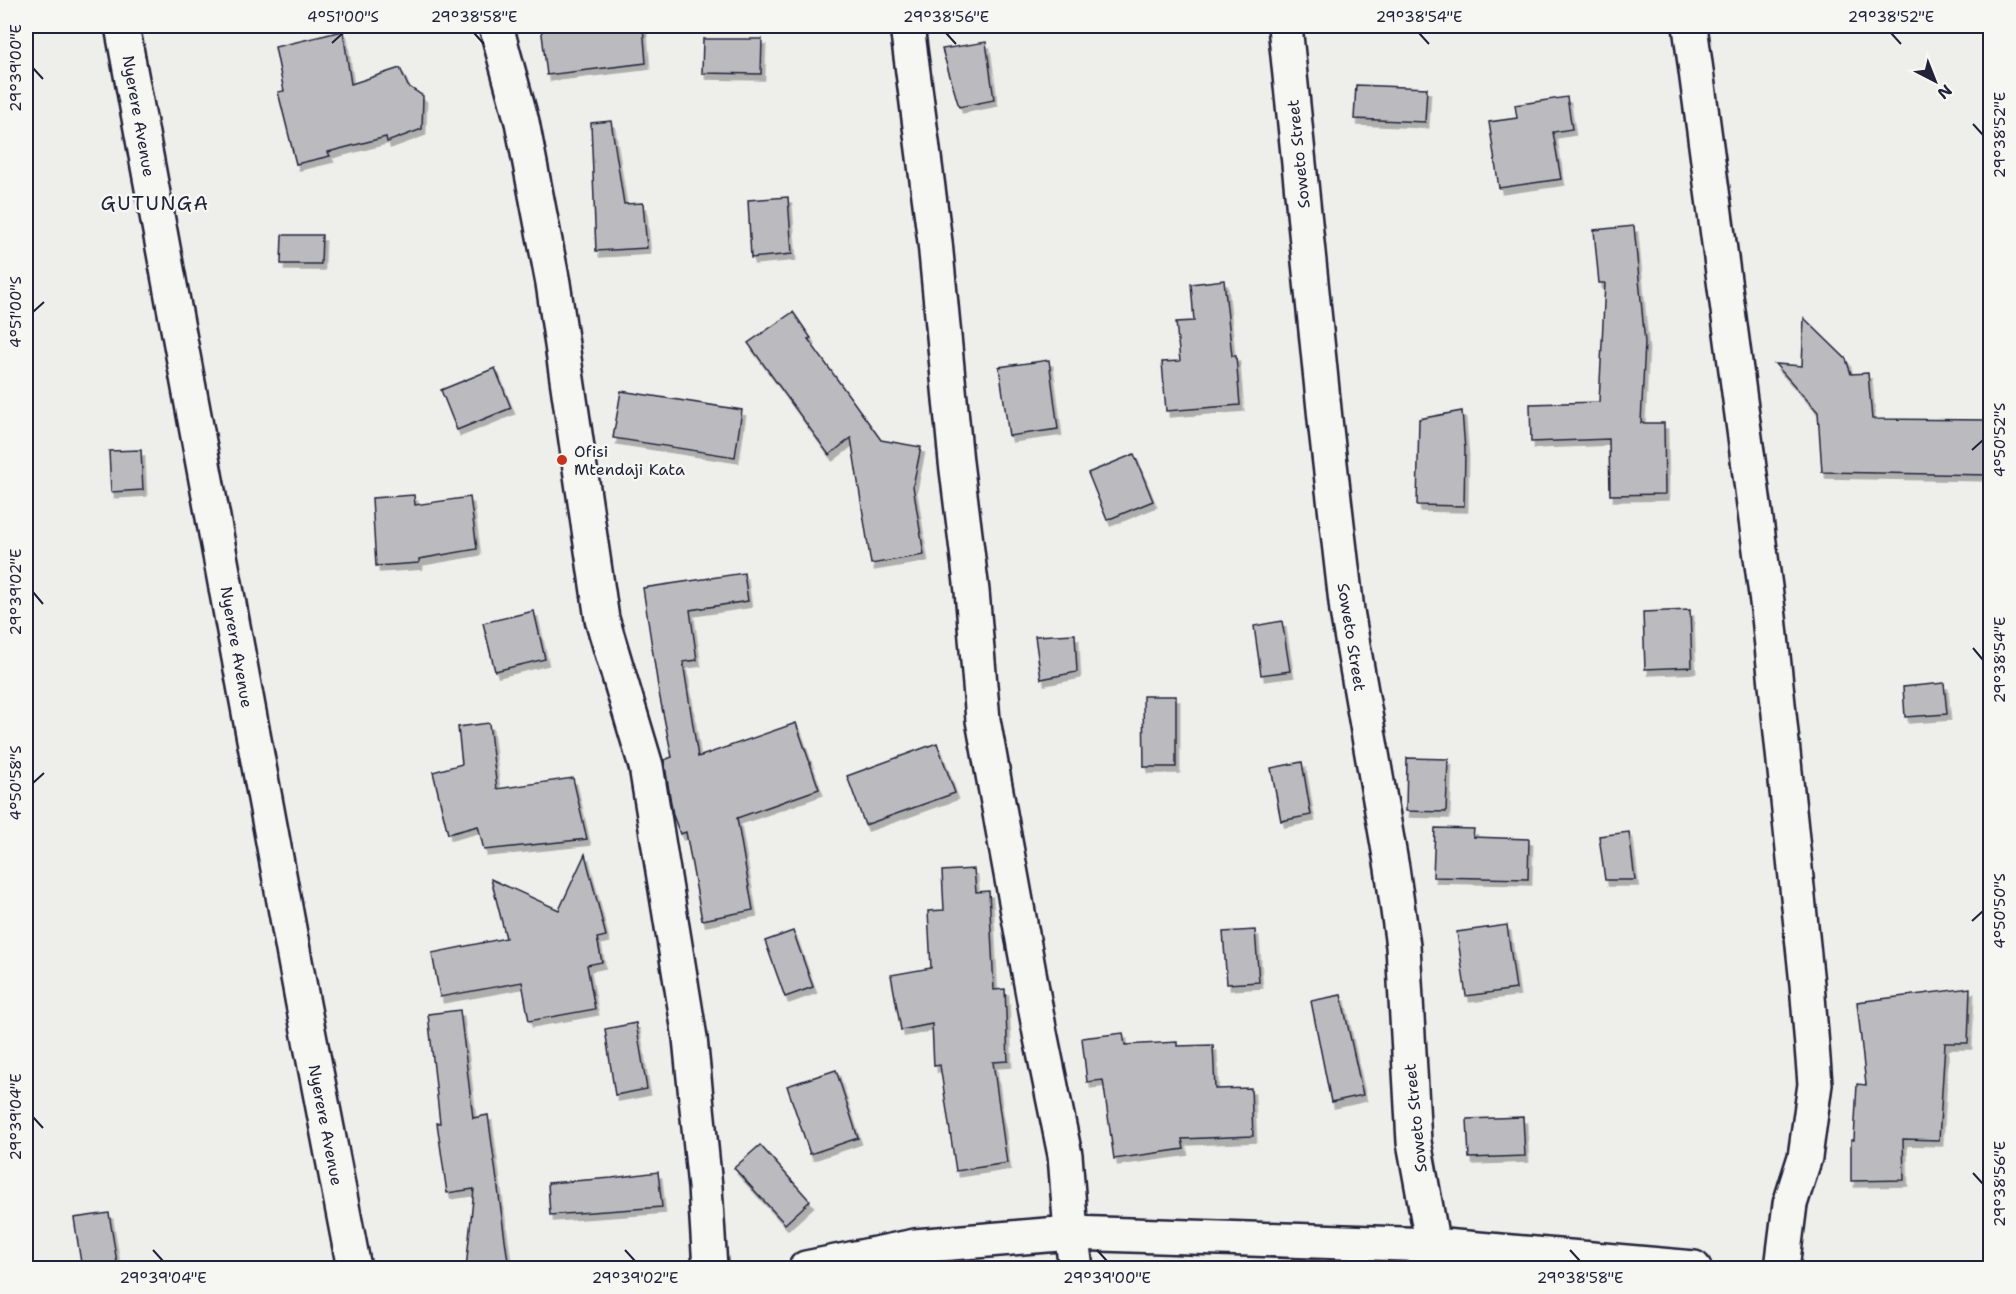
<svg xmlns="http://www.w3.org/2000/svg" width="2016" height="1294" font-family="'Shantell Sans',sans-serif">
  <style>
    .building { fill: #bbbbbf; stroke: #22223b; stroke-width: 1.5; filter: url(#shadow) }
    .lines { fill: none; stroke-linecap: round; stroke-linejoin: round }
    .street-casing { stroke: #22223b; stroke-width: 38 }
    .primary-casing { stroke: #22223b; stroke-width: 38 }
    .street { stroke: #f6f6f2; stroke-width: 33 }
    .primary { stroke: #f6f6f2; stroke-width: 33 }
    .ticks { fill: none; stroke: #22223b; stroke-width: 2 }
    .poi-dot { fill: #c8321e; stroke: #f6f6f2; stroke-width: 2 }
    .labels { text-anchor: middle; stroke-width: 5; stroke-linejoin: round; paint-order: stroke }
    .street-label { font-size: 16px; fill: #22223b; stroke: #f6f6f2 }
    .poi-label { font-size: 16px; fill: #22223b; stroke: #f6f6f2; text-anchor: start }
    .quarter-label { font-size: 20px; letter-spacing: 1.5px; fill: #22223b; stroke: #f6f6f2 }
    .neatline { fill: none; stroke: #22223b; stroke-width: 2 }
    .ticks-label { font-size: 15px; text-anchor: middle; fill: #22223b }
  </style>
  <defs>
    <filter id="shadow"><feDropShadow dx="3.5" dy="6" stdDeviation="0" flood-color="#0004"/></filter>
  </defs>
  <rect width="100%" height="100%" fill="#eeeeeb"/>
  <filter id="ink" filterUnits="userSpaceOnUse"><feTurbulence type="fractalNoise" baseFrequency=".0167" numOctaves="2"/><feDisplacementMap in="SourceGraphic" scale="12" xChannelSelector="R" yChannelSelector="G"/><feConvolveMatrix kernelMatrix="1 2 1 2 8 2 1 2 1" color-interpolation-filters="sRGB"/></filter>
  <g filter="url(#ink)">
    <!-- building -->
    <g class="building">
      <polygon points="541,26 643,26 646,63 547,75"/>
      <polygon points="343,31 351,84 400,68 408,86 423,96 422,129 387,142 386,137 328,152 330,156 296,164 278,92 284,91 275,47"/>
      <polygon points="703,39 762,39 761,74 702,73"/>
      <polygon points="986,42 994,100 959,107 942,49"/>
      <polygon points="1356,85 1427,88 1425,122 1354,119"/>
      <polygon points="1567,97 1572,129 1553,132 1561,179 1499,188 1489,122 1517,118 1515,105"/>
      <polygon points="611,121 624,204 643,203 647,248 596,251 591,123"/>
      <polygon points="788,197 792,254 751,258 748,200"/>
      <polygon points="1634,226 1645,343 1641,423 1664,423 1665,494 1610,495 1609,439 1531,442 1530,404 1599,402 1605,283 1599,283 1594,230"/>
      <polygon points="282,235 322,235 321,264 281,264"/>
      <polygon points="1224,280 1232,356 1236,356 1240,405 1166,411 1162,362 1180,361 1176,322 1194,321 1191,284"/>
      <polygon points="793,312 811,338 808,339 881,440 921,447 913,486 924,555 871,564 851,438 829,455 748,343"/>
      <polygon points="1804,318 1846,359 1851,374 1868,373 1872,419 1990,420 1990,475 1822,472 1818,412 1775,364 1802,366"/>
      <polygon points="1049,360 1058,429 1009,436 999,367"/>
      <polygon points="495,368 511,408 457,430 441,390"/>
      <polygon points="621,391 742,410 735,457 613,438"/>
      <polygon points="1462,411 1465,450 1464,506 1417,505 1419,419"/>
      <polygon points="141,450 143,490 111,492 109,451"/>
      <polygon points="1134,454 1153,501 1107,520 1088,473"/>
      <polygon points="414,495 415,505 470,497 477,549 419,559 419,563 376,566 372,498"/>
      <polygon points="744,573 748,601 690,610 697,660 683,662 698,757 796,723 819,789 737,818 753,910 702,920 686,832 680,834 673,815 664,760 672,757 659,693 643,588"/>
      <polygon points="1690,610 1692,667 1645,669 1643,612"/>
      <polygon points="534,611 545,659 495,671 483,623"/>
      <polygon points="1282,621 1290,671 1261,675 1254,626"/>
      <polygon points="1075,634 1077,672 1041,679 1035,636"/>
      <polygon points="1944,683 1947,714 1905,717 1903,687"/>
      <polygon points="1143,696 1176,696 1176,767 1144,767"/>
      <polygon points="489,723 497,789 573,778 587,839 484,850 478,826 448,834 433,772 462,764 458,727"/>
      <polygon points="937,743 955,793 865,825 847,776"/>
      <polygon points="1407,758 1448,759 1446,812 1406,811"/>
      <polygon points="1302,762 1311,815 1281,821 1271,768"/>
      <polygon points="1435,828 1474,829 1473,837 1529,839 1528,879 1433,877"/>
      <polygon points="1629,832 1635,880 1605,880 1599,836"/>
      <polygon points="585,854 606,936 597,938 602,962 587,965 595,1009 529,1021 522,982 440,997 432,953 506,938 491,879 559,910"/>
      <polygon points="974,869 976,892 989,891 994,990 1005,989 1008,1061 993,1062 1007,1163 956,1171 940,1065 934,1066 932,1024 901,1030 891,975 931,968 928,911 944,910 942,871"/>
      <polygon points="1507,925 1516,989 1466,996 1457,932"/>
      <polygon points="1255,930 1259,982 1227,984 1223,932"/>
      <polygon points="793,931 813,987 785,997 765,941"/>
      <polygon points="1970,988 1968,1043 1945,1043 1939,1140 1903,1139 1904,1180 1851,1181 1851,1140 1854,1140 1857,1084 1866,1085 1857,1002"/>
      <polygon points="1341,995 1363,1095 1331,1102 1311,1001"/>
      <polygon points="460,1010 473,1118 488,1115 509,1269 466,1269 474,1189 447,1193 437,1123 440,1123 428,1014"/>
      <polygon points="636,1023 647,1089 615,1095 605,1029"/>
      <polygon points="1123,1033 1125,1045 1177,1042 1177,1046 1213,1045 1215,1089 1251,1088 1253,1136 1182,1139 1184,1149 1114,1159 1103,1080 1087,1082 1082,1038"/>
      <polygon points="836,1070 858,1138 810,1154 787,1086"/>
      <polygon points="1523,1117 1525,1156 1469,1158 1467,1119"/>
      <polygon points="760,1145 810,1201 785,1224 734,1168"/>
      <polygon points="658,1172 662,1207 550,1215 548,1183 612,1178"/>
      <polygon points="109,1213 118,1269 82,1269 74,1218"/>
    </g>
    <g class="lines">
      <defs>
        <g id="street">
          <polyline points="496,26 522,122 553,283 602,619 646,766 690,1038 705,1187 710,1268"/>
          <polyline points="907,26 935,242 956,462 972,591 983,720 1040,1033 1065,1155 1071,1233 1076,1268"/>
          <polyline points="1285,26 1326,429 1347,611 1392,868 1403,946 1414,1142 1437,1268"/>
          <polyline points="1690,26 1769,617 1807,984 1815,1084 1805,1157 1790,1204 1782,1268"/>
          <polyline points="806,1268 915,1246 1071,1233 1433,1245 1694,1268"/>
        </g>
        <polyline id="primary" points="122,26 303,1004 354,1268"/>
      </defs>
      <!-- street casing -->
      <use href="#street" class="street-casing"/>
      <!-- primary casing -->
      <use href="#primary" class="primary-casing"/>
      <!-- street -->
      <use href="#street" class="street"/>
      <!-- primary -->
      <use href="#primary" class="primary"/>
    </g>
  </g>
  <!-- ticks -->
  <path class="ticks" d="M474 33 484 44M946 33 956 44M1419 33 1429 44M1891 33 1901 44M332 43 343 33M33 68 43 79M1973 124 1983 135M33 312 44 302M1972 450 1983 440M33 592 43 604M1973 648 1983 660M33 783 44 773M1972 921 1983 911M33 1117 43 1128M1973 1173 1983 1184M153 1250 163 1261M625 1250 635 1261M1097 1250 1107 1261M1570 1250 1580 1261"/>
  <!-- markers -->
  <circle class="poi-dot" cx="562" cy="460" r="6"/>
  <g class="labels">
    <!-- street labels -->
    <g class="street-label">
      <text transform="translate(139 116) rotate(80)" y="6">Nyerere Avenue</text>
      <text transform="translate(1298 154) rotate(-96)" y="6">Soweto Street</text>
      <text transform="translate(1352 637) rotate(81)" y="6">Soweto Street</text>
      <text transform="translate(237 647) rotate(80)" y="6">Nyerere Avenue</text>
      <text transform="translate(1415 1118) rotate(-96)" y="6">Soweto Street</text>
      <text transform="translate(326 1125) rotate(79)" y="6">Nyerere Avenue</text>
    </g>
    <!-- poi labels -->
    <g class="poi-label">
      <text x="574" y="457">Ofisi<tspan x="574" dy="18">Mtendaji Kata</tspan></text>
    </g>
    <!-- quarter labels -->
    <g class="quarter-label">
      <text x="155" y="210">GUTUNGA</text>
    </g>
  </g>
  <!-- margin -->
  <rect width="2016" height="1294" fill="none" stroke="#f6f6f2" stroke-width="66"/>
  <!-- north arrow -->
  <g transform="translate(1935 81) rotate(138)" stroke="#f6f6f2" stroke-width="4.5" paint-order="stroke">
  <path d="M0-4.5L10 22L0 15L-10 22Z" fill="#22223b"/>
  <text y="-9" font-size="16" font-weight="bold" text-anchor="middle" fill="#22223b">N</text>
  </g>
  <rect x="33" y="33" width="1950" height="1228" class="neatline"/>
  <g class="ticks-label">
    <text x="343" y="22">4°51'00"S</text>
    <text x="474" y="22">29°38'58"E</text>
    <text x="946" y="22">29°38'56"E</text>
    <text x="1419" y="22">29°38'54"E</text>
    <text x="1891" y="22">29°38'52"E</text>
    <text transform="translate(16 68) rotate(-90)" y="5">29°39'00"E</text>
    <text transform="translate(2000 135) rotate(-90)" y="5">29°38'52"E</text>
    <text transform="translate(16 312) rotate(-90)" y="5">4°51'00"S</text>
    <text transform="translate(2000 440) rotate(-90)" y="5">4°50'52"S</text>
    <text transform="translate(16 592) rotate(-90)" y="5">29°39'02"E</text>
    <text transform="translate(2000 660) rotate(-90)" y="5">29°38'54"E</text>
    <text transform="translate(16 783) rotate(-90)" y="5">4°50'58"S</text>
    <text transform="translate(2000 911) rotate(-90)" y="5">4°50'50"S</text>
    <text transform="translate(16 1117) rotate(-90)" y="5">29°39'04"E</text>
    <text transform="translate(2000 1184) rotate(-90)" y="5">29°38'56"E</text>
    <text x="163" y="1283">29°39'04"E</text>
    <text x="635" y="1283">29°39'02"E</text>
    <text x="1107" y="1283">29°39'00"E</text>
    <text x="1580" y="1283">29°38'58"E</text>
  </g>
</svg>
